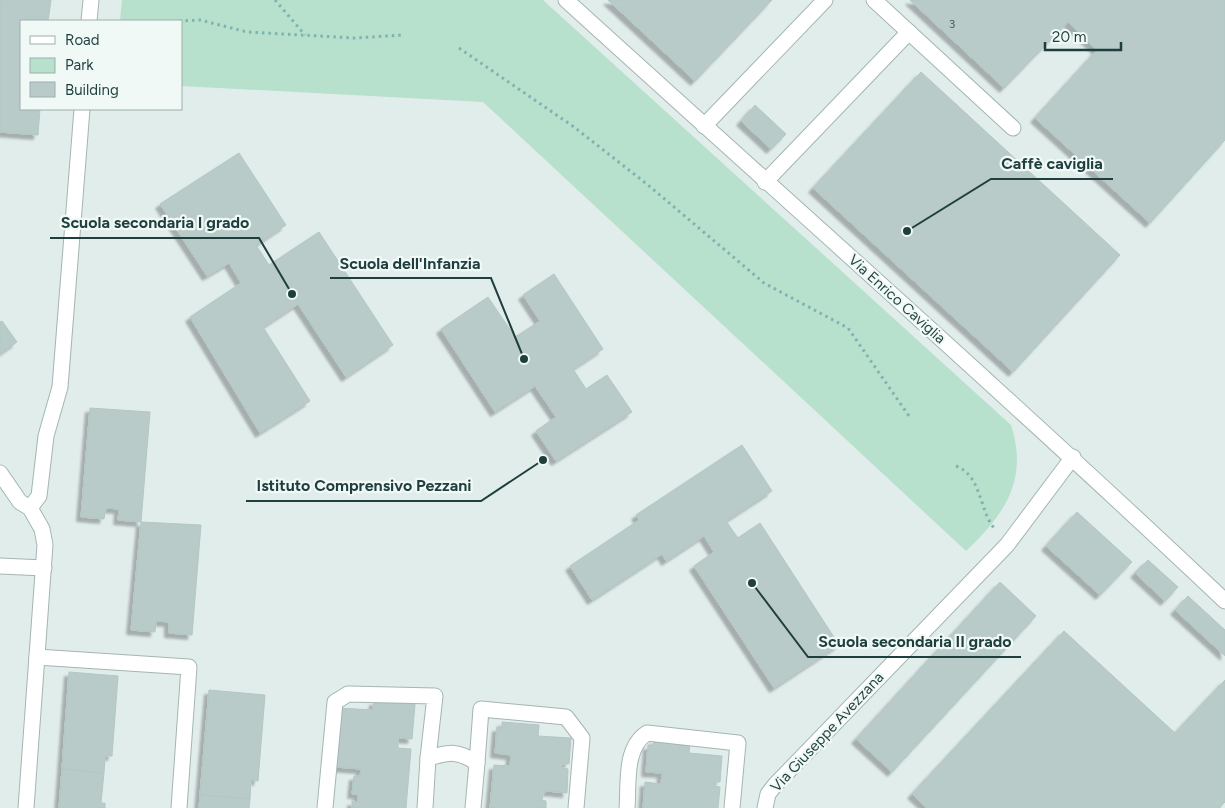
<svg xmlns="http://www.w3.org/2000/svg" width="1225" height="808" font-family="Figtree,sans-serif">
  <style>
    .green { fill: #b7e0cd }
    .building { fill: #b8cbc8; stroke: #b2c7c4; filter: url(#shadow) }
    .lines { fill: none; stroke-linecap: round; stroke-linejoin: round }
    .lane-casing { stroke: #a3b5b4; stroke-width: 17 }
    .street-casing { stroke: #a3b5b4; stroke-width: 17 }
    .path { stroke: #7eb3b1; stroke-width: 3; stroke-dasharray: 2.5 4; stroke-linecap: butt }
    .lane { stroke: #fff; stroke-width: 15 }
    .street { stroke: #fff; stroke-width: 15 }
    .labels { text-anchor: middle; stroke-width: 4.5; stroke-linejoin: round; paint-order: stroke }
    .number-label { font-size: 12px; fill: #456261 }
    .street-label { font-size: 15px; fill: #1f3f3f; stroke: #f1f9f7 }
    .leader { fill: none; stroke: #1f3f3f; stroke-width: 2 }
    .callout-dot { fill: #1f3f3f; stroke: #f1f9f7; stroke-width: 2 }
    .callout-label { font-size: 16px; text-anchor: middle; font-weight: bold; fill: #1f3f3f; stroke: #f1f9f7; stroke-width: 4.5; stroke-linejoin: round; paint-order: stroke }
  </style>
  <defs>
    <filter id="shadow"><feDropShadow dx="-4.5" dy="4.5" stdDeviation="1" flood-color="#0004"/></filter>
  </defs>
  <rect width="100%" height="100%" fill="#e1edeb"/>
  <!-- green -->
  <path class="green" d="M122 0H543L1011 425C1029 480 1004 515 966 551L483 102 181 86V21H120Z"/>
  <!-- building -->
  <g class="building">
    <polygon points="0,0 51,0 48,21 21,21 21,109 40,109 38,135 0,132"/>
    <polygon points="608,0 772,0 695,81"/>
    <polygon points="910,0 1225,0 1225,140 1150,223 1035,118 1097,50 1068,22 1004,88"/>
    <polygon points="921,72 1120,255 1013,372 813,188"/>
    <polygon points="755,105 786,134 771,149 741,121"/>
    <polygon points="239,153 286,225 256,245 269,265 319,232 393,345 346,377 298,304 263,327 310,401 260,433 190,317 241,283 229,263 207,276 160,204"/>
    <polygon points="554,274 603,349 573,369 586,389 607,375 632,412 556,461 536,431 556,417 535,386 495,412 441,329 488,297 515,337 540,321 523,295"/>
    <polygon points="2,321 17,342 0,354 0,322"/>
    <polygon points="90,408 150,412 141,522 118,520 119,509 106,508 104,519 81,517"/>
    <polygon points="742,445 772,491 726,521 738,538 760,523 839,645 774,688 694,566 714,552 704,536 666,561 662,554 592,600 570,566 639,520 636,515"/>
    <polygon points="1077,512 1132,562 1100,595 1046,546"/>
    <polygon points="141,522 201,525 192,635 169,633 169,622 156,621 155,632 131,630"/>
    <polygon points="1148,560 1178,587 1165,601 1135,573"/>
    <polygon points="1000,582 1036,616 892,772 856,739"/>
    <polygon points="1188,596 1225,630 1225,656 1175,610"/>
    <polygon points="1064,631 1175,733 1225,680 1225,802 1219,808 927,808 912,794"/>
    <polygon points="69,672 118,676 112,756 105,756 104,773 62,769"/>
    <polygon points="209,690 265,695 258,781 251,780 250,799 200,795"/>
    <polygon points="374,701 415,704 412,739 398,738 398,748 411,749 406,808 352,808 352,801 358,802 358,794 352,794 354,776 360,776 361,769 335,767 340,708 373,710"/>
    <polygon points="502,722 539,725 538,736 571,738 569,764 562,764 562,768 568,769 567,793 547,791 543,794 542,800 546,801 546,808 490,808 494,765 510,766 511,755 495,753 497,727 502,728"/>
    <polygon points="654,740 690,742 689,753 722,756 720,782 714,782 714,786 720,787 718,808 643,808 645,782 661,784 662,773 646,772 648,745 653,746"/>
    <polygon points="62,769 104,773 101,803 105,803 105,808 59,808"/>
    <polygon points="200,795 250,799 249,808 199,808"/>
  </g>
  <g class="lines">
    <defs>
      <g id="lane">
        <polyline points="874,0 1013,128"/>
        <polyline points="704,126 825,0"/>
        <polyline points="765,182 909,32"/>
        <polyline points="0,566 44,568"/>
        <polyline points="37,657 189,667 179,808"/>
        <polyline points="477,763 481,709 566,717 582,738 576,808"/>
        <polyline points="325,808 335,702 348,694 435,696 428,758"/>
        <path d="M425 808 428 758C451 752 457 750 477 763L473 808"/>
        <path d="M627 808C629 783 624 748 647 733L738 743 732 808"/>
      </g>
      <g id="street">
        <path d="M566 0C786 200 1009 397 1225 601"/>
        <polyline points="89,21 91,0"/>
        <polyline points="0,473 20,502 30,508 42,529 45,545 26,808"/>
        <polyline points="30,508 39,496 46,436 60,387 82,109"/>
        <polyline points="765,808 768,794 775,785 1007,545 1073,457"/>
      </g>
    </defs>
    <!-- lane casing -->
    <use href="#lane" class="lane-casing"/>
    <!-- street casing -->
    <use href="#street" class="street-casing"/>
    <!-- path -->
    <g class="path">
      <polyline points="275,0 305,35"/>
      <polyline points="179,21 200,20 247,32 355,38 403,35"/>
      <polyline points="459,48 574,127 648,185 764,283 848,328 909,416"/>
      <path d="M956 466C982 476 979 510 994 528"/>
    </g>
    <!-- lane -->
    <use href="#lane" class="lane"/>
    <!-- street -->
    <use href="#street" class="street"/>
  </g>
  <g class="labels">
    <!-- number labels -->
    <g class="number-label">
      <text x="952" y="28">3</text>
    </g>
    <!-- street labels -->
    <g class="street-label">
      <text transform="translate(897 299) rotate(42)" y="5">Via Enrico Caviglia</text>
      <text transform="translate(827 732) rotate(-47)" y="5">Via Giuseppe Avezzana</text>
    </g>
  </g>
  <!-- callouts -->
  <path class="leader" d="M907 231L991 179H1113M292 294L259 238H50M524 359L491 278H330M543 460L481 501H246M752 583L808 657H1021"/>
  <g class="callout-dot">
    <circle cx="907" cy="231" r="5"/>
    <circle cx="292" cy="294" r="5"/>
    <circle cx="524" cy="359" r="5"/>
    <circle cx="543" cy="460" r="5"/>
    <circle cx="752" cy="583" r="5"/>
  </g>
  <g class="callout-label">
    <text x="1052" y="169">Caffè caviglia</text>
    <text x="155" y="228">Scuola secondaria I grado</text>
    <text x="410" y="269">Scuola dell'Infanzia</text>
    <text x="364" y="491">Istituto Comprensivo Pezzani</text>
    <text x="915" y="647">Scuola secondaria II grado</text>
  </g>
  <!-- legend -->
  <rect x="20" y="20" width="162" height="90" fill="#f1f9f7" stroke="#9dafad"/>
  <rect x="30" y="36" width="25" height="8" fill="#ffffff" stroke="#9dafad"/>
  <text x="65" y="45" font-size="15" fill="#1f3f3f">Road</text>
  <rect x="30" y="58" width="25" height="15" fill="#b7e0cd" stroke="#9dafad"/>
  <text x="65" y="70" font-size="15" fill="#1f3f3f">Park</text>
  <rect x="30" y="82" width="25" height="15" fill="#b8cbc8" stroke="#9dafad"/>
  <text x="65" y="95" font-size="15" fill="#1f3f3f">Building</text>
  <!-- scale -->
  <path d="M1045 42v8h76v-8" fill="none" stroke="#1f3f3f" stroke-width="2.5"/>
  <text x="1052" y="42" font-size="15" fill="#1f3f3f" stroke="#f1f9f7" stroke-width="4" paint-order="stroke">20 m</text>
</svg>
